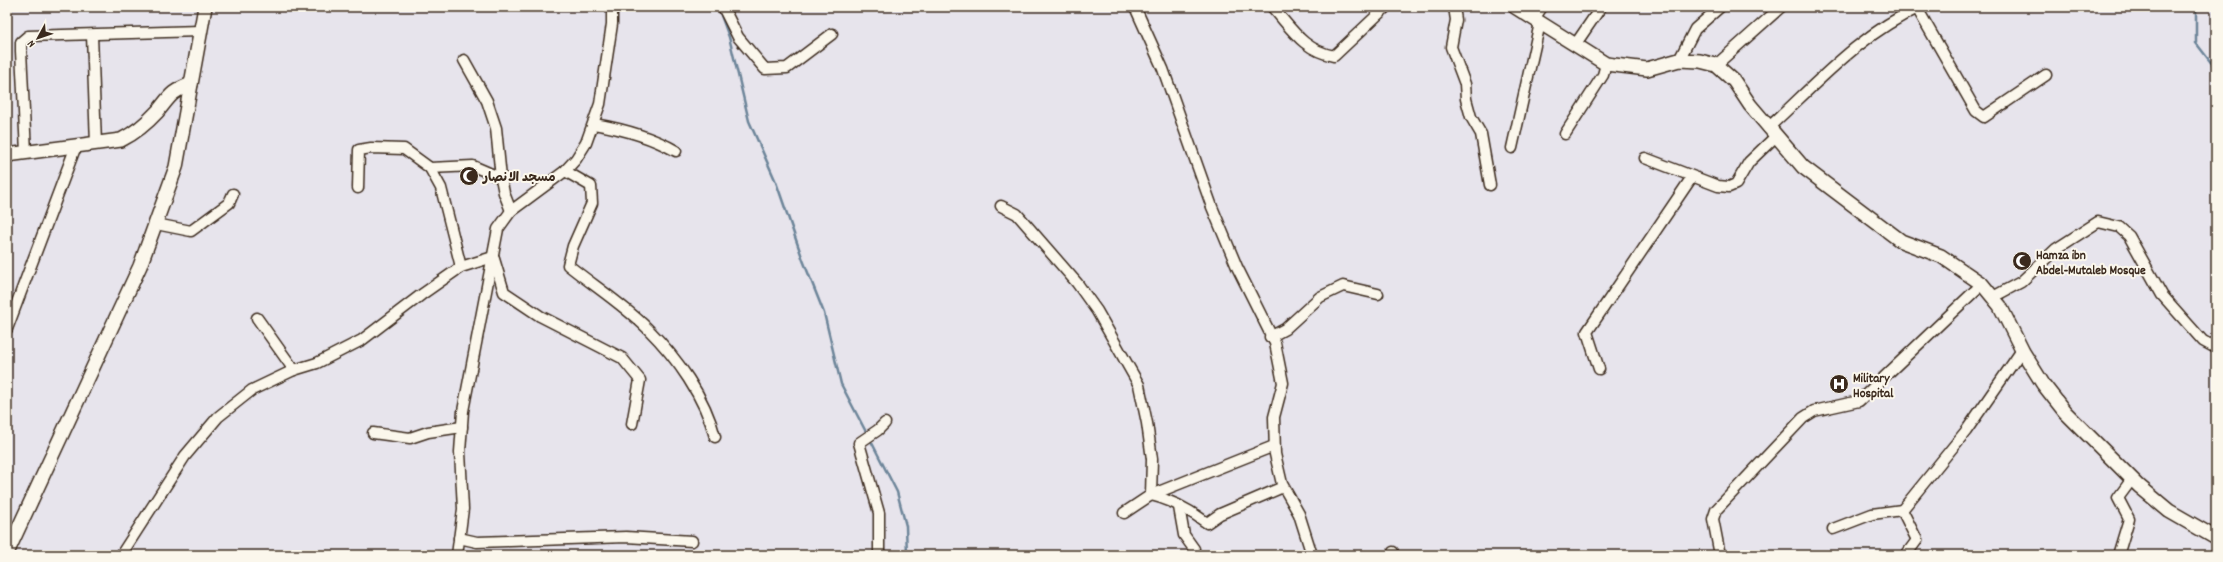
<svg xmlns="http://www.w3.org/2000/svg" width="2223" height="562" font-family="Dekko,'Playpen Sans Arabic',sans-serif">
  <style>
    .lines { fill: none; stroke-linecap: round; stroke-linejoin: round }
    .stream { stroke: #6d8599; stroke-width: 2.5 }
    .minor-casing { stroke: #3b2a1e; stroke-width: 13 }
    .tertiary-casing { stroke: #3b2a1e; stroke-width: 16 }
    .minor { stroke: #fbf7ec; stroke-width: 10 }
    .tertiary { stroke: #fbf7ec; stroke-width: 13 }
    .labels { text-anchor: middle; stroke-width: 4; stroke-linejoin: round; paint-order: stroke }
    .poi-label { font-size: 13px; font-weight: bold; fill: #3b2a1e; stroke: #fbf7ec; text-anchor: start }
  </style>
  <rect width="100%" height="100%" fill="#e7e4ec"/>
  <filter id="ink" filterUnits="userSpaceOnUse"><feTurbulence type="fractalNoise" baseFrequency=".025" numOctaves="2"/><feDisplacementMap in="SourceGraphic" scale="8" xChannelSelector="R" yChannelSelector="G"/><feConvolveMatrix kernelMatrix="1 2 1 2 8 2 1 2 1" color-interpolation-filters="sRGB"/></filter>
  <g filter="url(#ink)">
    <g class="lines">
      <!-- stream -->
      <g class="stream">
        <polyline points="718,7 729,37 749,121 776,182 803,260 824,313 841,384 865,430"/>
        <polyline points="2196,7 2196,43 2216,69"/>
        <polyline points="872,443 897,492 906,526 907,555"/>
      </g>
      <defs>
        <g id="minor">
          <polyline points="723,7 738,37 765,69 787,68 832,34"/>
          <polyline points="1135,7 1163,69 1212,207 1237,267 1275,343 1283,383 1274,417 1275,454 1282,484 1299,514 1312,555"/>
          <path d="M1272 7C1292 29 1303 50 1334 56L1386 7"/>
          <polyline points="1454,7 1456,20 1451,47 1465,84 1466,99 1471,117 1481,134 1490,185"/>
          <polyline points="1917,8 1976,111 1984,117 2046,75"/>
          <polyline points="1534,19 1542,7"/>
          <polyline points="92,35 96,144"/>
          <polyline points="1575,45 1601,7"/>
          <polyline points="464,60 487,101 496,128 501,178 504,193 511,211"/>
          <polyline points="1679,60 1695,29 1720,7"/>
          <polyline points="1716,65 1781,7"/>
          <path d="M594 124C623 129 650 136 676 151"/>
          <path d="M1768 128C1815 85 1861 33 1920 7"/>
          <polyline points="1565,134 1603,75 1606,64"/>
          <polyline points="1512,148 1540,23"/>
          <polyline points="26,152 21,51 21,42 28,36 200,31"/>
          <polyline points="1645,158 1718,186 1729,187 1736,184 1749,162 1776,136"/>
          <polyline points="430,168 441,188 461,267"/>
          <path d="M565 171 591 186 592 203 573 246 568 265C594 286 624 305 648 329 677 358 705 397 715 437"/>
          <polyline points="358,188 359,150 371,148 404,149 430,168 473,166 501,178"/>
          <polyline points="1001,206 1017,214 1077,283 1097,311 1139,385 1147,423 1152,459 1151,495"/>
          <polyline points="156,224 191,231 229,203 233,194"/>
          <polyline points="494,259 504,292 540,316 622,358 640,380 632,424"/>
          <polyline points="1993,297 2021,282 2056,249 2098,222 2119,227 2129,236 2162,295 2203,341 2216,348"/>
          <polyline points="257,318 294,370"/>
          <polyline points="7,329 76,146"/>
          <polyline points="1270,337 1285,329 1320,297 1343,286 1378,294"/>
          <polyline points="1599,369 1587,332 1692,177"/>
          <polyline points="373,433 410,438 428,432 462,427"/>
          <path d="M1151 495C1171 500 1191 511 1207 523L1220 514 1283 487"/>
          <polyline points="1179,507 1184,535 1194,549 1193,555"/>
          <polyline points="1124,513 1151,495 1274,446"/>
          <polyline points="1833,529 1872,514 1902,510"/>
          <polyline points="459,538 477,542 626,537 692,541"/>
          <polyline points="121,555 185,456 218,417 252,390 294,370 317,363 362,340 421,295 461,267 493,257"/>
          <polyline points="457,555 463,509 460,452 463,411 498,229 511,211 565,171 576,159 586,143 600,104 612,24 612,7"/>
          <polyline points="879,555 879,513 859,443 878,430 885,423"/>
          <polyline points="1392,555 1393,552"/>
          <polyline points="1720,555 1713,519 1716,510 1803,418 1814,411 1859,401 1982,284"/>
          <polyline points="1906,555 1917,540 1902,510 1966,431 2022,350"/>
          <polyline points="2122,555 2119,552 2129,519 2118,498 2132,479"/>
        </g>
        <g id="tertiary">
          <polyline points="1515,7 1606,64 1647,69 1679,60 1700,61 1716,65 1734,81 1750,105 1803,167 1901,241 1941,256 1982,284 2000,306 2023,352 2043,384 2065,412 2139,486 2169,511 2216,538"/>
          <path d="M7 155 121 140C135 133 147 123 158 111 171 95 171 92 191 84"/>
          <polyline points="7,553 140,266 176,167 205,7"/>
        </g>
      </defs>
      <!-- minor casing -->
      <use href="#minor" class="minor-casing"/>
      <!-- tertiary casing -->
      <use href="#tertiary" class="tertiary-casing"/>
      <!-- minor -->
      <use href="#minor" class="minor"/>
      <!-- tertiary -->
      <use href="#tertiary" class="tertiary"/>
    </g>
  </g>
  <!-- icons -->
  <defs>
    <symbol id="mosque-disc" viewBox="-11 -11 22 22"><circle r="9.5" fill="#3b2a1e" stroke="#fbf7ec"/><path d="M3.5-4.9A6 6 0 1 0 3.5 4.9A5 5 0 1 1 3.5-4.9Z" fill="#fff"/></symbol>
    <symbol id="hospital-disc" viewBox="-11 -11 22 22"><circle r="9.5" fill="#3b2a1e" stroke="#fbf7ec"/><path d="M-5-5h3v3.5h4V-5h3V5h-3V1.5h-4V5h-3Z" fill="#fff"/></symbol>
  </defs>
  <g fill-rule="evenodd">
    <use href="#mosque-disc" x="458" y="165" width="22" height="22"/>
    <use href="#mosque-disc" x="2011" y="250" width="22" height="22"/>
    <use href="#hospital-disc" x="1828" y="373" width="22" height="22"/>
  </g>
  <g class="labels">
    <!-- poi labels -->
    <g class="poi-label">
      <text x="483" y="181">مسجد الانصار</text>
      <text x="2036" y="259">Hamza ibn<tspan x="2036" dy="15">Abdel-Mutaleb Mosque</tspan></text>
      <text x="1853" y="382">Military<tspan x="1853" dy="15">Hospital</tspan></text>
    </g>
  </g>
  <!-- margin -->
  <rect width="2223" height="562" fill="none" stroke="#fbf7ec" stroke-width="24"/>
  <rect x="12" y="12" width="2199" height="538" fill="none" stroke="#3b2a1e" stroke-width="1.5" filter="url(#ink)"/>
  <!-- north arrow -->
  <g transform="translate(38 38) rotate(230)" stroke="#fbf7ec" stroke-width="3" paint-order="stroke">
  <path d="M0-3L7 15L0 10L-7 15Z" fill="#3b2a1e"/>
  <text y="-6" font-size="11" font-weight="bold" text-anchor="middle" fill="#3b2a1e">N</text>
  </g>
</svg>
